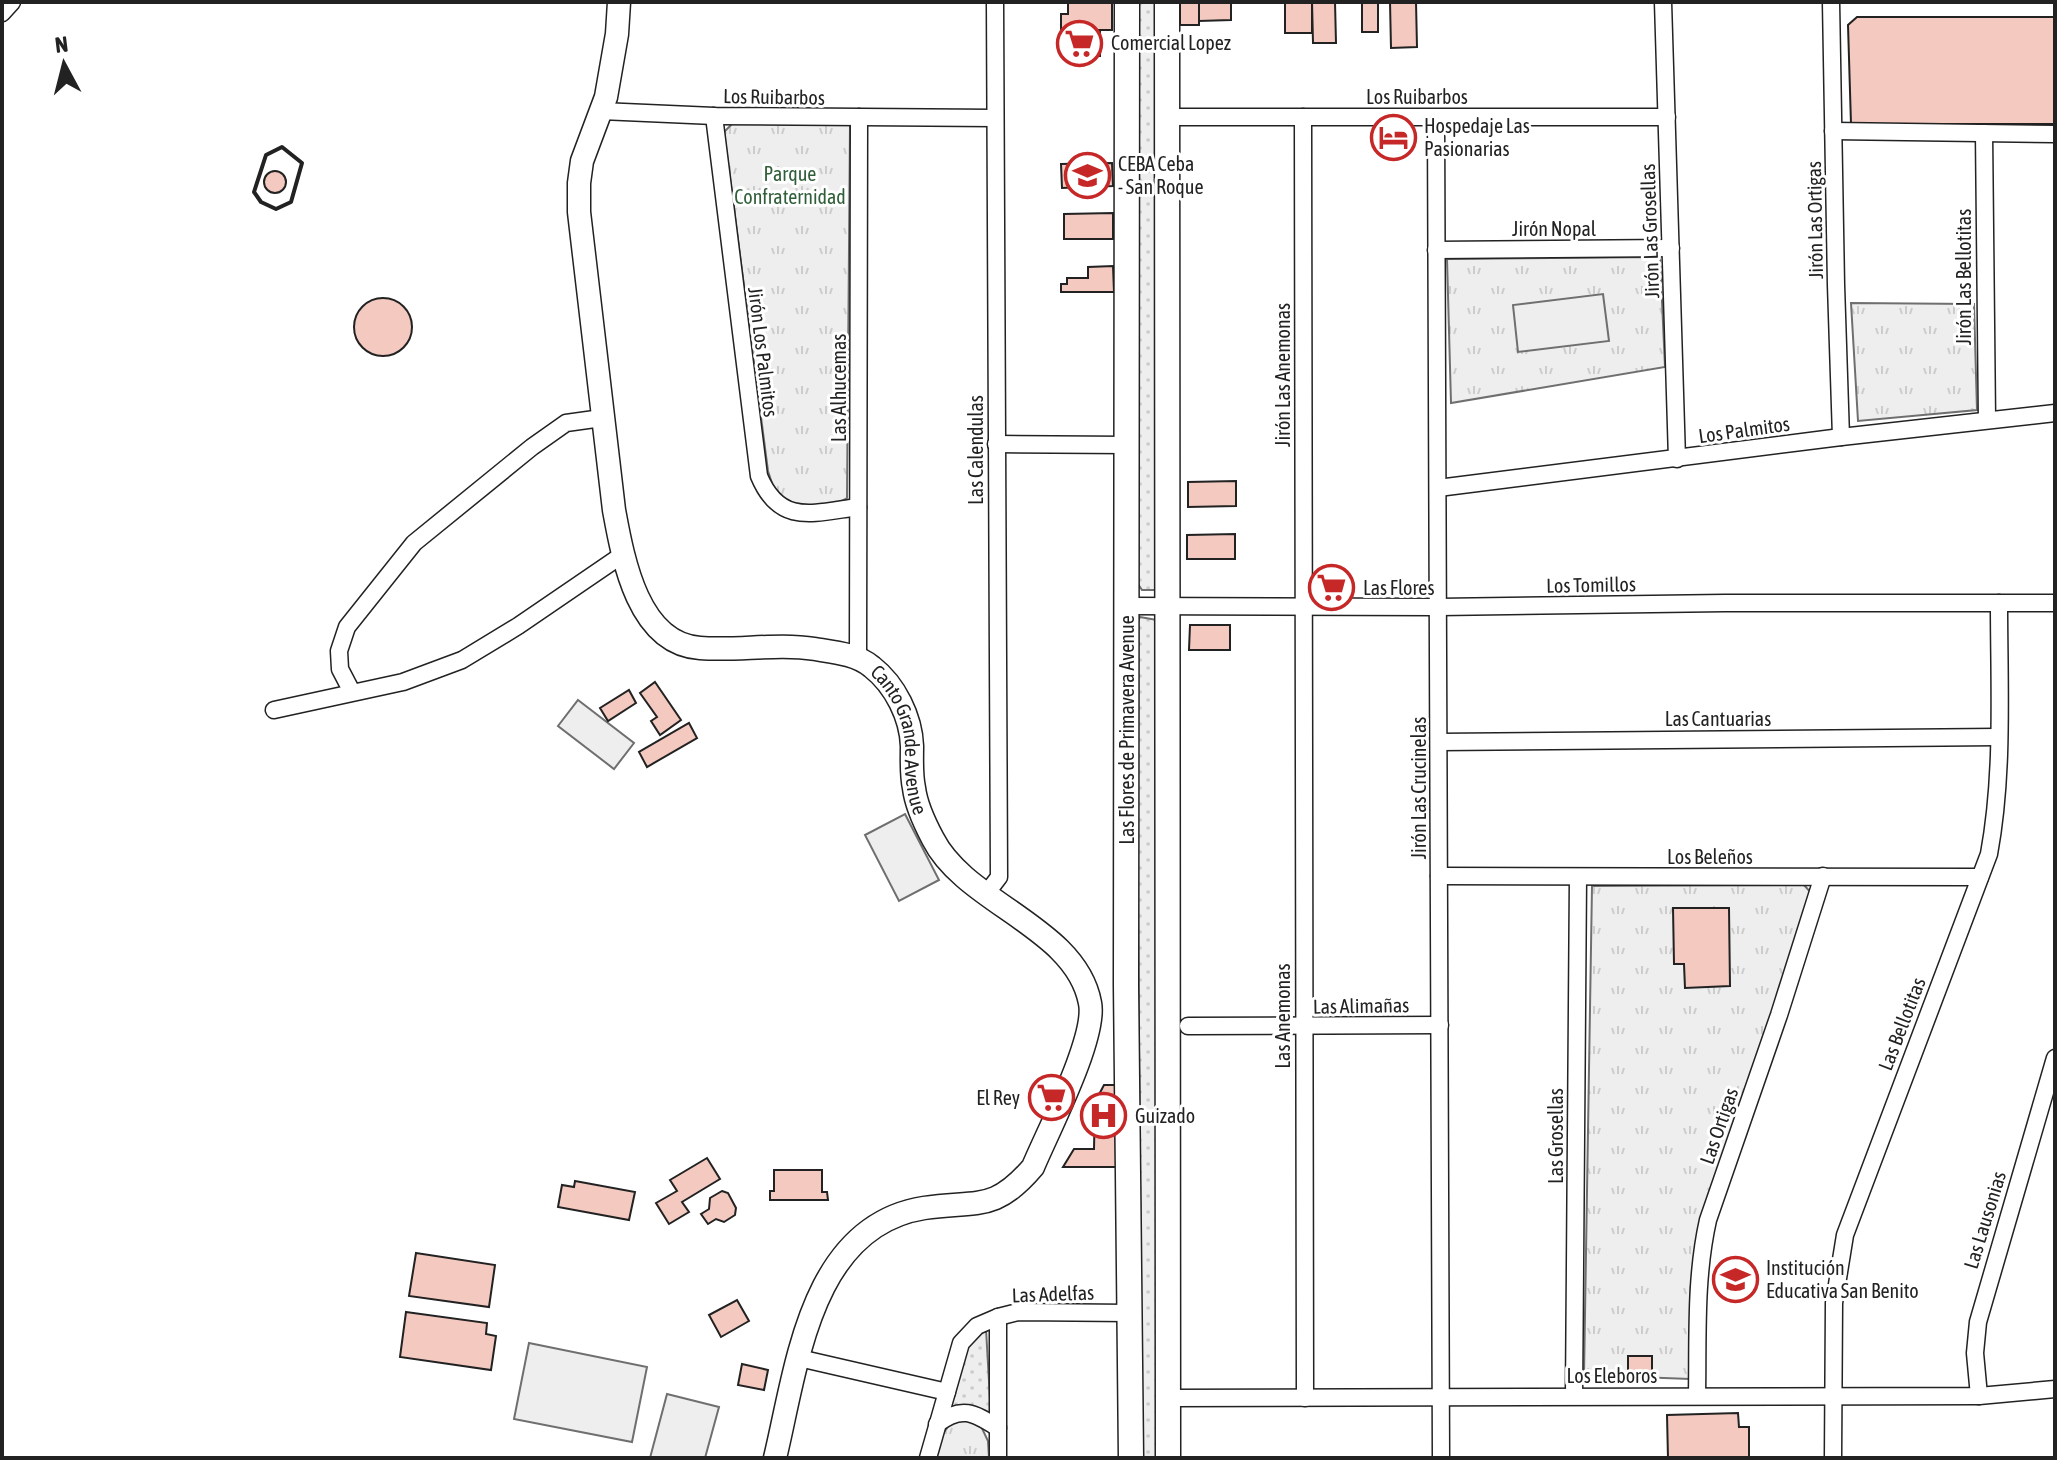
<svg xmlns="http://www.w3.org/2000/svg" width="2057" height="1460" font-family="'Asap Condensed',sans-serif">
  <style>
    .grass { fill: url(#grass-dots); stroke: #6f6f6f; stroke-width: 2 }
    .park { fill: url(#park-tufts); stroke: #6f6f6f; stroke-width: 2 }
    .pitch { fill: #eee; stroke: #6f6f6f; stroke-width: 2 }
    .building { fill: #f3c9c0; stroke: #222; stroke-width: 2 }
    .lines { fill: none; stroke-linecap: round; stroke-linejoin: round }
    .street-casing { stroke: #222; stroke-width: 19 }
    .secondary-casing { stroke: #222; stroke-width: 25 }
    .primary-casing { stroke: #222; stroke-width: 27 }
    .street { stroke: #fff; stroke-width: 16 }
    .secondary { stroke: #fff; stroke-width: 22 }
    .primary { stroke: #fff; stroke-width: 24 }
    .wall { stroke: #222; stroke-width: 4 }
    .labels { text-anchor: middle; stroke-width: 6; stroke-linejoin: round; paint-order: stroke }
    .poi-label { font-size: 20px; fill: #222; stroke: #fff; text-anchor: start }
    .street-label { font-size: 20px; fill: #222; stroke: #fff }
    .park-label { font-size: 20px; fill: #2f5e38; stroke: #fff }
  </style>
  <defs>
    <pattern id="grass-dots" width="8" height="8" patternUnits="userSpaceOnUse" patternTransform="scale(2)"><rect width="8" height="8" fill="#eee"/><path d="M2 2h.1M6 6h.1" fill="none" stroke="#ccc" stroke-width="1.8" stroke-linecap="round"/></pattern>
    <pattern id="park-tufts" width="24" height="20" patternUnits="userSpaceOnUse" patternTransform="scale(2)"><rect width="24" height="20" fill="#eee"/><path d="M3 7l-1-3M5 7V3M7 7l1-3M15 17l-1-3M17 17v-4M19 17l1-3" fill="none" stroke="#ccc"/></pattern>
  </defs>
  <rect width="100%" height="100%" fill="#fff"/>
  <!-- grass -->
  <g class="grass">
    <polygon points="1138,2 1160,2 1155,590 1142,590 1138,584"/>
    <polygon points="1140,617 1157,620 1163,1458 1142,1458 1136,625"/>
    <path d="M986 1329 991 1416C975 1404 965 1404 946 1410L966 1349Z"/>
  </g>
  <!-- park -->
  <g class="park">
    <path d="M733 123 850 125 847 498C829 509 788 510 775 490 772 485 770 477 768 471L724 132Z"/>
    <polygon points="1660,257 1665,367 1451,403 1447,259"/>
    <polygon points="1851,303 1974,304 1977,410 1858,421"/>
    <polygon points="1804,885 1813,895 1707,1209 1690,1379 1584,1375 1592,886"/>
    <polygon points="967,1420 980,1424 988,1441 989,1458 936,1458 940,1437 952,1422"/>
  </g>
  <!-- pitch -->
  <g class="pitch">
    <polygon points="1603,294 1609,341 1518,352 1513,305"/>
    <polygon points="578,700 634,743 614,769 558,726"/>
    <polygon points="905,814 939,880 899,901 865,835"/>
    <polygon points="529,1343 647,1367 632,1442 514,1419"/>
    <polygon points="667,1394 719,1407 705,1458 650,1458"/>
  </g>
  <!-- building -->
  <g class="building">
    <polygon points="1068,2 1112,2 1112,30 1061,30 1061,14 1068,14"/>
    <rect x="1180" y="2" width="19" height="23"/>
    <polygon points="1199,2 1231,2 1231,20 1199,21"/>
    <polygon points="1312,2 1312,33 1285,33 1285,3"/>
    <polygon points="1312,2 1335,2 1336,43 1313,43"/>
    <rect x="1362" y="2" width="16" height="30"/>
    <polygon points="1390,2 1416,2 1417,47 1391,48"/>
    <polygon points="1857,17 2055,17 2055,124 1851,124 1848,25"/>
    <rect x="1061" y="30" width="39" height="26"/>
    <polygon points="1112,163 1113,186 1062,188 1061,164"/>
    <circle cx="275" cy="182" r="11"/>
    <polygon points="1113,213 1113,239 1064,239 1064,214"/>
    <polygon points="1113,266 1114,292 1061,292 1061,284 1067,284 1067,278 1088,278 1088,267"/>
    <circle cx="383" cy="327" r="29"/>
    <polygon points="1236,481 1236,506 1188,507 1188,482"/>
    <polygon points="1235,534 1235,559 1187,559 1187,535"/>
    <polygon points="1190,625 1230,625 1230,650 1189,650"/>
    <polygon points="655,682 681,720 660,735 651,721 657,717 640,693"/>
    <polygon points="629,690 636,703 608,721 600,708"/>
    <polygon points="689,723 697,738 647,767 639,752"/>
    <polygon points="1673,908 1729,908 1730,986 1685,988 1684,964 1674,964"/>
    <polygon points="1104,1085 1115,1085 1116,1167 1063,1167 1074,1149 1094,1149 1095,1102"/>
    <polygon points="707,1158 720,1179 682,1202 689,1212 669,1224 656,1203 677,1191 670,1180"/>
    <polygon points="774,1170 822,1170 822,1192 827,1192 828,1200 770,1200 770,1191 774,1191"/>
    <polygon points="575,1181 635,1192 629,1220 558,1207 562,1185 574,1187"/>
    <polygon points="722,1191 728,1193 736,1208 735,1215 724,1222 716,1219 708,1224 701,1214 709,1209 710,1198"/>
    <polygon points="416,1253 495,1265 489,1307 409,1296"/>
    <polygon points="737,1300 749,1321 721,1337 709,1315"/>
    <polygon points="406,1312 487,1323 486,1334 496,1336 491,1370 400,1357"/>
    <rect x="1628" y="1356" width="24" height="17"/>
    <polygon points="742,1364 768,1370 764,1390 738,1385"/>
    <polygon points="1738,1413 1739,1427 1749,1427 1749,1458 1668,1458 1667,1415"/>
  </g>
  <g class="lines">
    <defs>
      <g id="street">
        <polyline points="1663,2 1677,459"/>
        <polyline points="1831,2 1836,285 1841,437"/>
        <polyline points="2,13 12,2"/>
        <polyline points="601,111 714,116 995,118"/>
        <path d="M714 116 759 476C780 526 813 513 858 507"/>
        <polyline points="1167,117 1667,117"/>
        <polyline points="1303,117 1305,1398"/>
        <polyline points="1436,118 1441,1458"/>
        <polyline points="1833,131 2055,134"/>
        <polyline points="1984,133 1987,420"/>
        <polyline points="1436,250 1671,248"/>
        <polyline points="996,444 1128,445"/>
        <polyline points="1438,488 1841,437 2055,413"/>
        <polyline points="1128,606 1439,607 1725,603 2055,603"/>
        <polyline points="858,659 859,117"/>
        <polyline points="352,692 340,669 339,651 347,627 414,543 532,447 566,423 602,418"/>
        <polyline points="274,710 403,682 462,660 518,626 622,555"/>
        <polyline points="1439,742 1998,737"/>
        <polyline points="1439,876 1980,877"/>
        <polyline points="986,894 999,877 995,2"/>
        <polyline points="1188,1026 1440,1025"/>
        <polyline points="998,1317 998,1458"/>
        <polyline points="799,1358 947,1392"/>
        <polyline points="1574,1395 1578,877"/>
        <path d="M1697 1396C1698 1337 1695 1278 1708 1220L1779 1015 1823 876"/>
        <polyline points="1979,1396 1975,1353 1978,1322 2055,1058"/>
        <polyline points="1169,1398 1979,1396 2055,1389"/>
        <path d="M937 1424C962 1405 974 1413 998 1428"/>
        <polyline points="928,1458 961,1343 977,1326 998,1317 1018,1312 1130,1313"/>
        <path d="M1833 1458 1834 1303 1845 1235 1989 854C2004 773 1999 686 1999 603"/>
      </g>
      <g id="secondary">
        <path id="s1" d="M619 2 617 34 606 97 582 161 579 183V212L614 510C623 559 638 644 700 648 738 651 777 643 815 649 834 652 857 654 872 667 895 685 911 717 912 746 912 760 911 774 914 788 916 805 925 824 933 839 966 904 1076 927 1090 1003 1097 1037 1048 1131 1033 1167 994 1213 977 1200 924 1208 810 1226 797 1367 775 1458"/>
      </g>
      <g id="primary">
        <polyline points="1127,2 1126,985 1131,1458"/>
        <polyline points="1167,2 1168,1458"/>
      </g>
    </defs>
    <!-- street casing -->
    <use href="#street" class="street-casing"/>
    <!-- secondary casing -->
    <use href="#secondary" class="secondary-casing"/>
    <!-- primary casing -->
    <use href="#primary" class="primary-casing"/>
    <!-- street -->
    <use href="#street" class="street"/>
    <!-- secondary -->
    <use href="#secondary" class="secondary"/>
    <!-- primary -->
    <use href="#primary" class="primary"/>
    <!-- wall -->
    <polygon class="wall" points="282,147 302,163 291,202 276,209 261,202 254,192 266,155"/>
  </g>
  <!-- icons -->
  <defs>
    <symbol id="supermarket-ring" viewBox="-11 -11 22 22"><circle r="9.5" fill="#fff" stroke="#c62828" stroke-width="1.5"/><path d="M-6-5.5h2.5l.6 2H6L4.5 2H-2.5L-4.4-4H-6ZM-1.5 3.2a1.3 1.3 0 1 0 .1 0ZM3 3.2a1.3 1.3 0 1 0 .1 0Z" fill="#c62828"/></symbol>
    <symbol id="hotel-ring" viewBox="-11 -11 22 22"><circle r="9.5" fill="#fff" stroke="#c62828" stroke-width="1.5"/><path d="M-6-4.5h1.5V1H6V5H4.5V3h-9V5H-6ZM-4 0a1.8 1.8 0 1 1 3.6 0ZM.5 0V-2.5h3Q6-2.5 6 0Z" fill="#c62828"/></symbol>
    <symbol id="school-ring" viewBox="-11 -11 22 22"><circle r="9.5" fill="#fff" stroke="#c62828" stroke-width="1.5"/><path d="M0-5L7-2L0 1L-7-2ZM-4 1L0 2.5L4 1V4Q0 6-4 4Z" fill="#c62828"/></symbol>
    <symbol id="hospital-ring" viewBox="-11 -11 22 22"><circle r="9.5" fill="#fff" stroke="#c62828" stroke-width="1.5"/><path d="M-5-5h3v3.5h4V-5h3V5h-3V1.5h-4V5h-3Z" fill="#c62828"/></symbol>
  </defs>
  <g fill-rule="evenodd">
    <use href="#supermarket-ring" x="1054" y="18" width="51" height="51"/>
    <use href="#hotel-ring" x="1368" y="112" width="51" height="51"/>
    <use href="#school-ring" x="1062" y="150" width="51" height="51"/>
    <use href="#supermarket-ring" x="1306" y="562" width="51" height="51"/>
    <use href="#supermarket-ring" x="1026" y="1072" width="51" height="51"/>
    <use href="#hospital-ring" x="1078" y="1090" width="51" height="51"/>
    <use href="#school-ring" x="1710" y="1254" width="51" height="51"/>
  </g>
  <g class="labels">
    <!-- poi labels -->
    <g class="poi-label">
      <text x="1111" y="50">Comercial Lopez</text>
      <text x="1424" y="133">Hospedaje Las<tspan x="1424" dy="23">Pasionarias</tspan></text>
      <text x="1118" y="171">CEBA Ceba<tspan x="1118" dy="23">- San Roque</tspan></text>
      <text x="1363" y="595">Las Flores</text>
      <text x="1020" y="1105" text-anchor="end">El Rey</text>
      <text x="1135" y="1123">Guizado</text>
      <text x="1766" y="1275">Institución<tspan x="1766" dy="23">Educativa San Benito</tspan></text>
    </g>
    <!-- street labels -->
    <g class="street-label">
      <text transform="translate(774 97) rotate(1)" y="7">Los Ruibarbos</text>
      <text x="1417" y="104">Los Ruibarbos</text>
      <text transform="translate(1815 220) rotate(-91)" y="7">Jirón Las Ortigas</text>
      <text x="1554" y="236">Jirón Nopal</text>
      <text transform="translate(1650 231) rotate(-92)" y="7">Jirón Las Grosellas</text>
      <text transform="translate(1964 277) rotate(-90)" y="7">Jirón Las Bellotitas</text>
      <text transform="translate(763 352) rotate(83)" y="7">Jirón Los Palmitos</text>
      <text transform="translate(1283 375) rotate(-90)" y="7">Jirón Las Anemonas</text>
      <text transform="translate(839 388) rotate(-90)" y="7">Las Alhucemas</text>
      <text transform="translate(1744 430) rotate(-8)" y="7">Los Palmitos</text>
      <text transform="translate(976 450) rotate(-90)" y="7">Las Calendulas</text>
      <text transform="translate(1591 585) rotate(-1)" y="7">Los Tomillos</text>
      <text x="1718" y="726">Las Cantuarias</text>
      <text transform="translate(1127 730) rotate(-90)" y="7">Las Flores de Primavera Avenue</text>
      <text dy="7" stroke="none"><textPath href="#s1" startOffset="948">Canto Grande Avenue</textPath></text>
      <text transform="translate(1419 788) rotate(-90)" y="7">Jirón Las Crucinelas</text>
      <text x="1710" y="864">Los Beleños</text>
      <text transform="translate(1361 1006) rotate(-1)" y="7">Las Alimañas</text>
      <text transform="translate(1283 1016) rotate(-90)" y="7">Las Anemonas</text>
      <text transform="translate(1902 1024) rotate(-69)" y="7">Las Bellotitas</text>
      <text transform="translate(1719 1126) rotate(-71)" y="7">Las Ortigas</text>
      <text transform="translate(1556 1136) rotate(-90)" y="7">Las Grosellas</text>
      <text transform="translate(1985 1220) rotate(-73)" y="7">Las Lausonias</text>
      <text transform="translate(1053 1294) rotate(-2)" y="7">Las Adelfas</text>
      <text x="1612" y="1383">Los Eleboros</text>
    </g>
    <!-- park labels -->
    <g class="park-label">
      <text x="790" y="181">Parque<tspan x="790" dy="23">Confraternidad</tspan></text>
    </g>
  </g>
  <!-- border -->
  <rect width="2057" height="1460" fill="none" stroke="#222222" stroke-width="8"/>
  <!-- north arrow -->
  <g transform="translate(64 64) rotate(353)" stroke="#ffffff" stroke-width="6" paint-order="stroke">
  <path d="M0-6L14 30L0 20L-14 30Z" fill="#222222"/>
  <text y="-12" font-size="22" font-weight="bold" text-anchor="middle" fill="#222222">N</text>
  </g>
</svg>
